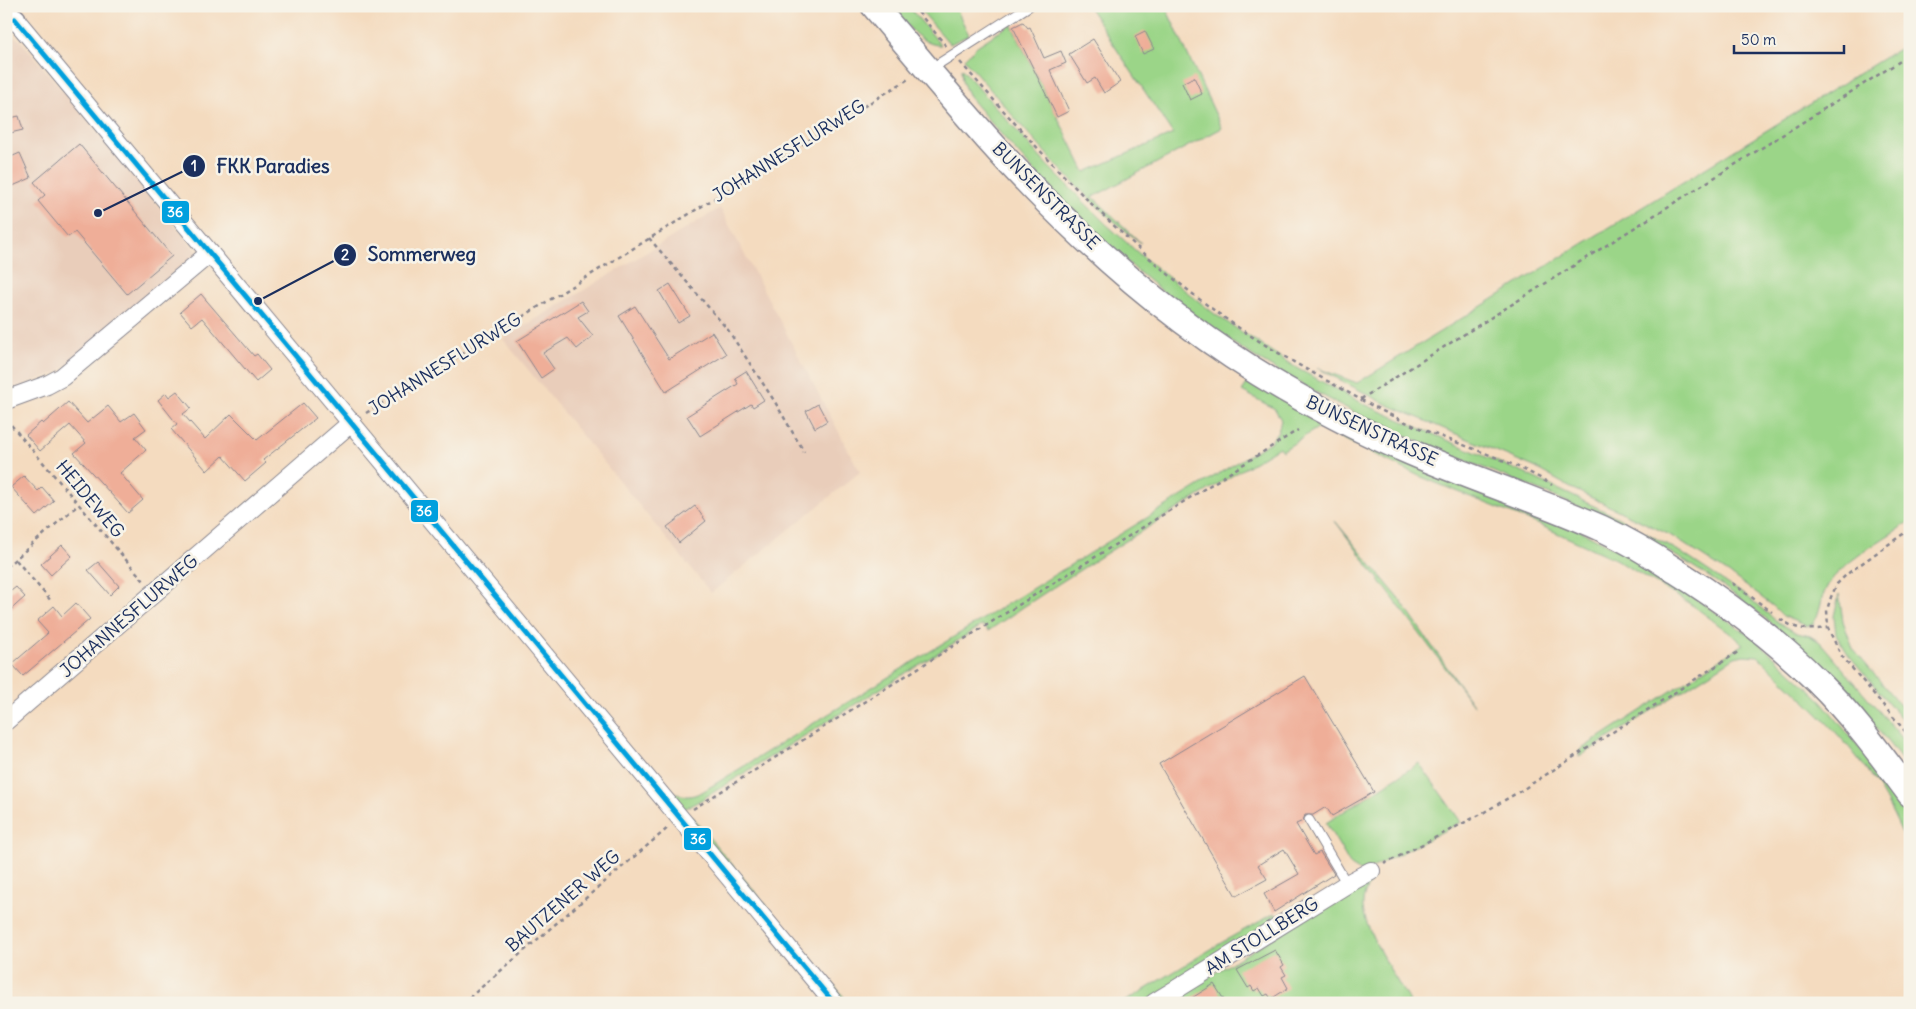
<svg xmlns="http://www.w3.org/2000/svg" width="1916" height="1009" font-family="Delius,sans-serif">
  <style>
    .built { fill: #e9cdba }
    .green { fill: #9bd588; stroke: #5b8273 }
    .building { fill: #efae98 }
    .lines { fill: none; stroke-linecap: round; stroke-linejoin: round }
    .service-casing { stroke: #88858e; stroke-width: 11 }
    .minor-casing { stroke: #88858e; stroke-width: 20 }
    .tertiary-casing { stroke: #88858e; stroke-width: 24 }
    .secondary-casing { stroke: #88858e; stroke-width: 28 }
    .path { stroke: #88858e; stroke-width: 2.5; stroke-dasharray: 4 4; stroke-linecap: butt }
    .service { stroke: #fff; stroke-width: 9 }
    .minor { stroke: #fff; stroke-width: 18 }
    .tertiary { stroke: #fff; stroke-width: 21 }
    .secondary { stroke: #fff; stroke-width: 25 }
    .bus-1-casing { stroke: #f7f3e8; stroke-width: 9 }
    .bus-1 { stroke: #00a0de; stroke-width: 5 }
    .labels { text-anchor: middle; stroke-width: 5; stroke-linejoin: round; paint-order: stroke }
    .street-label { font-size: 18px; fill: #1b2f5e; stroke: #f7f3e8 }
    .leader { fill: none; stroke: #1b2f5e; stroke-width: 2 }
    .callout-dot { fill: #1b2f5e; stroke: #f7f3e8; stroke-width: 2 }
    .mark-label { font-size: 15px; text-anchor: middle; font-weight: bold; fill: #fff }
    .callout-label { font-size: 19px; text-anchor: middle; font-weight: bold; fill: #1b2f5e; stroke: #f7f3e8; stroke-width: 5; stroke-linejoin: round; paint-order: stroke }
    .line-badge { stroke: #f7f3e8; stroke-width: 2 }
    .badge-label { font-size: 14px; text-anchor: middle; font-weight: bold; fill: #fff }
  </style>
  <rect width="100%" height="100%" fill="#f7f3e8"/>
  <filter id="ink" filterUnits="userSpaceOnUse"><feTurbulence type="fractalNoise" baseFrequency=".02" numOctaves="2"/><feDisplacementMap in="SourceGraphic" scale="10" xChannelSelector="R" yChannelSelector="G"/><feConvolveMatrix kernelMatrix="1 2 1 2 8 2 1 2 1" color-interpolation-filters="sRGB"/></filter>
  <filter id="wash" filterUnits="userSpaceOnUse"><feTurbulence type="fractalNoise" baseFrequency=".0096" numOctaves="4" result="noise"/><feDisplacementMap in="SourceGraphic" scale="20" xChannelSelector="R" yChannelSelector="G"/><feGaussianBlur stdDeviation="1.12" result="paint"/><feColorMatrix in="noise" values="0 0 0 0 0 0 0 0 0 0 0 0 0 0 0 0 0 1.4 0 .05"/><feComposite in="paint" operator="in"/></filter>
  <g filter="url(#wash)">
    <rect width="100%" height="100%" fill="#f4dbbf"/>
    <!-- built -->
    <g class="built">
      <polygon points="7,33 20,40 197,252 59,372 6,391"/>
      <polygon points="720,208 860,472 711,593 503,339"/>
    </g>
    <!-- green -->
    <g class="green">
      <path d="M890 6H908L941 45C920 46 903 20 890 6Z"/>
      <polygon points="917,6 955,6 969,35 950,44"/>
      <path d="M1088 6H1165L1222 128 1093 197 1141 243C1073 191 1020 123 964 59L977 46 1011 24 1085 172 1173 134Z"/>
      <path d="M1910 42V522C1887 536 1840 564 1828 585 1820 598 1821 612 1813 624L1806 626 1783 616 1773 606 1730 574 1670 535 1571 488 1534 467 1388 405 1317 368 1357 383Z"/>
      <path d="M961 68 1047 165 1107 225 1144 258 1216 315 1298 369 1366 405 1528 475 1615 516 1677 550 1749 598 1779 623 1797 633 1810 636 1820 642 1910 747V771C1840 675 1751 595 1646 539 1631 530 1614 524 1598 516 1536 487 1471 464 1408 437 1366 419 1326 398 1287 376 1196 325 1114 256 1043 181 1018 154 993 125 969 97L962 81Z"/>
      <path d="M1251 378 1579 530 1640 561 1755 639 1817 696 1893 788 1910 821V850C1899 827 1889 803 1875 782 1844 734 1799 696 1758 656L1744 655 1735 657 1579 757 1580 750 1744 644 1695 607 1615 559 1535 523 1419 476 1319 427 1282 451 1279 447C1181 507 1082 566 988 631L983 625 701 800 686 808 680 809 669 796 673 792C685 798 691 797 702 792L1270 442 1278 432 1281 420 1275 409 1242 391Z"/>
      <polygon points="1335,521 1397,596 1474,706"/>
      <polygon points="1839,594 1843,621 1853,649 1910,717 1910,729 1848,654 1836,634 1834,616"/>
      <polygon points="1419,763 1461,822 1370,869 1359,871 1351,866 1326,823"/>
      <polygon points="691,816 849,1003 842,1003 687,819"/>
      <path d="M1374 877C1369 884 1364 892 1363 902 1360 925 1398 981 1410 1003H1165Z"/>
      <polygon points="1275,913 1278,919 1144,1003 1123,1003 1226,940"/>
    </g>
    <g id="blocks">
      <!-- building -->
      <g class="building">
        <polygon points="1023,22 1028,28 1030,27 1044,58 1061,51 1066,63 1050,70 1069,111 1057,117 1013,27"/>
        <polygon points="1145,31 1154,49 1143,54 1135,36"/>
        <polygon points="1093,39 1120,82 1104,93 1095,78 1087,83 1069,54"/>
        <polygon points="1194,77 1202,94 1190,100 1182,83"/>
        <polygon points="19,116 23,130 6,134 6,119"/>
        <polygon points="79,144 172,256 127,294 75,232 68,237 38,201 45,195 34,182"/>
        <polygon points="20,153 31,178 6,189 6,159"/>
        <polygon points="670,284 690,316 678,323 659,291"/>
        <polygon points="201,294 254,356 257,354 270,370 256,382 202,318 192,326 180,312"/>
        <polygon points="581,301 588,311 578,317 593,336 577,349 568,338 543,353 554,369 541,378 517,341"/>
        <polygon points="635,306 669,359 712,332 726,354 666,392 619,316"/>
        <polygon points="746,371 764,400 753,407 751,404 700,436 687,416 738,384 735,378"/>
        <polygon points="177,391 191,408 183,414 205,439 231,414 257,440 303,403 316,418 263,460 266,463 245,481 223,456 207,471 171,429 177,424 158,400 166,393 169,397"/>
        <polygon points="68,402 87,423 108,406 121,422 134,413 146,429 135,437 146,450 120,473 143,500 128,513 74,453 86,443 70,425 40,451 26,435 41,422 43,424"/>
        <polygon points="818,404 827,421 815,428 806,411"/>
        <polygon points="24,476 38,491 42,487 54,501 37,516 11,487"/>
        <polygon points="695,506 706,521 679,543 667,527"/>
        <polygon points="62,545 72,556 51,575 41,564"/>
        <polygon points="98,562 119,586 110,595 88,570"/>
        <polygon points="16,587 25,597 6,614 6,595"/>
        <polygon points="76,603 90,619 23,676 12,664 48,633 37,621 54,606 62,616"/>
        <polygon points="1305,676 1374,792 1332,816 1326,807 1313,815 1305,815 1303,821 1296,824 1314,855 1320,852 1334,874 1274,912 1264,894 1299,874 1284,849 1258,865 1267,879 1236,896 1159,764"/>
        <polygon points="1275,950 1284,965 1281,967 1286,975 1282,977 1288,988 1271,999 1268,994 1264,996 1259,988 1254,991 1251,986 1248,988 1237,970"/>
        <polygon points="1214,984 1226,1003 1184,1003"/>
      </g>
    </g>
  </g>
  <g filter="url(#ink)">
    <use href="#blocks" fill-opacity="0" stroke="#88858e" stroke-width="1"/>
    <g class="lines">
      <defs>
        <g id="service">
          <polyline points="929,70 1029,6"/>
          <polyline points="1309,820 1347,884"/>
        </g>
        <g id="minor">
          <polyline points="15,19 834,1003"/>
          <polyline points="6,400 47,385 62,377 210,253"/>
          <polyline points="6,721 352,422"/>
          <polyline points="1154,1003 1347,884 1371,871"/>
        </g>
        <polyline id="tertiary" points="6,21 15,19"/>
        <path id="secondary" d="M874 6C940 84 1005 164 1079 233 1141 292 1211 346 1285 389 1325 412 1367 434 1410 452 1473 479 1538 500 1601 528 1627 540 1652 555 1676 571 1727 603 1775 639 1817 681 1852 715 1881 755 1910 794"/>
      </defs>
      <!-- service casing -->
      <use href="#service" class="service-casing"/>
      <!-- minor casing -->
      <use href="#minor" class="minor-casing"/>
      <!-- tertiary casing -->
      <use href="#tertiary" class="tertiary-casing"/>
      <!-- secondary casing -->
      <use href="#secondary" class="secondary-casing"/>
      <!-- path -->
      <g class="path">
        <polyline points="913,6 947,47"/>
        <path d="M960 62C1038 150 1116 237 1211 308 1252 339 1298 365 1342 389 1366 403 1391 416 1417 427 1462 446 1510 459 1552 485"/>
        <polyline points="649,238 728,330 775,402 804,452"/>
        <polyline points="1361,399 1910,55"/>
        <polyline points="366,413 910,78"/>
        <polyline points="6,419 144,581"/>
        <polyline points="1910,529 1847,574 1837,584 1831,597 1827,610 1828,628 1841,655 1910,737"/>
        <polyline points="16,560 52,602"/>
        <polyline points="6,567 78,505"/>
        <polyline points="1732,583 1772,612"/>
        <path d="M1780 619C1798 631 1807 630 1828 628"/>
        <polyline points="693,809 1298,430"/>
        <polyline points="1384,864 1481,814 1522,790 1738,652"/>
        <polyline points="463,1003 669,827"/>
      </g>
      <!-- service -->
      <use href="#service" class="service"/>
      <!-- minor -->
      <use href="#minor" class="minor"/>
      <!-- tertiary -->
      <use href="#tertiary" class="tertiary"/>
      <!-- secondary -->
      <use href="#secondary" class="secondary"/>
      <defs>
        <polyline id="bus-1" points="15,19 834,1003"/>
      </defs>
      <!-- bus-1 casing -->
      <use href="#bus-1" class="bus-1-casing"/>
      <!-- bus-1 -->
      <use href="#bus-1" class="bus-1"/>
    </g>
  </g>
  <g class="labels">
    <!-- street labels -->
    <g class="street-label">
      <text transform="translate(789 151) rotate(-32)" y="6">JOHANNESFLURWEG</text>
      <text transform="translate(1046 196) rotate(45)" y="6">BUNSENSTRASSE</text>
      <text transform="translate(445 364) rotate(-32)" y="6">JOHANNESFLURWEG</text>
      <text transform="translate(1372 431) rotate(25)" y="6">BUNSENSTRASSE</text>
      <text transform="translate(90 499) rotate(50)" y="6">HEIDEWEG</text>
      <text transform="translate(129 616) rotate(-41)" y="6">JOHANNESFLURWEG</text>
      <text transform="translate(563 901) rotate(-41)" y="6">BAUTZENER WEG</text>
      <text transform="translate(1262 936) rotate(-32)" y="6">AM STOLLBERG</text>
    </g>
  </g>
  <!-- callouts -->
  <path class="leader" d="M98 213L194 166M258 301L345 255"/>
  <g class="callout-dot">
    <circle cx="98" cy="213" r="5"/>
    <circle cx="258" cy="301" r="5"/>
    <circle cx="194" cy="166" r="12"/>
    <circle cx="345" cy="255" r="12"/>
  </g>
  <g class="mark-label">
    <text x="194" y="171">1</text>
    <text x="345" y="260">2</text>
  </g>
  <g class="callout-label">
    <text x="273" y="173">FKK Paradies</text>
    <text x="422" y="261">Sommerweg</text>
  </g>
  <g class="line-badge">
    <rect x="161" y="200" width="29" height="24" rx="5" fill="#00a0de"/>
    <rect x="410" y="499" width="29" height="24" rx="5" fill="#00a0de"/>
    <rect x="683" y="827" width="29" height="24" rx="5" fill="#00a0de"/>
  </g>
  <g class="badge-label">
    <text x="175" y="217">36</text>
    <text x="424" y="516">36</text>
    <text x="698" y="844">36</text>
  </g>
  <!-- margin -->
  <rect width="1916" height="1009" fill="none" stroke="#f7f3e8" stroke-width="25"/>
  <!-- scale -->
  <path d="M1734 45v8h110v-8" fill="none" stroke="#1b2f5e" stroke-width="2.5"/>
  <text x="1741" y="45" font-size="15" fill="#1b2f5e" stroke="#f7f3e8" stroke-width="4" paint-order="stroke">50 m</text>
</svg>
